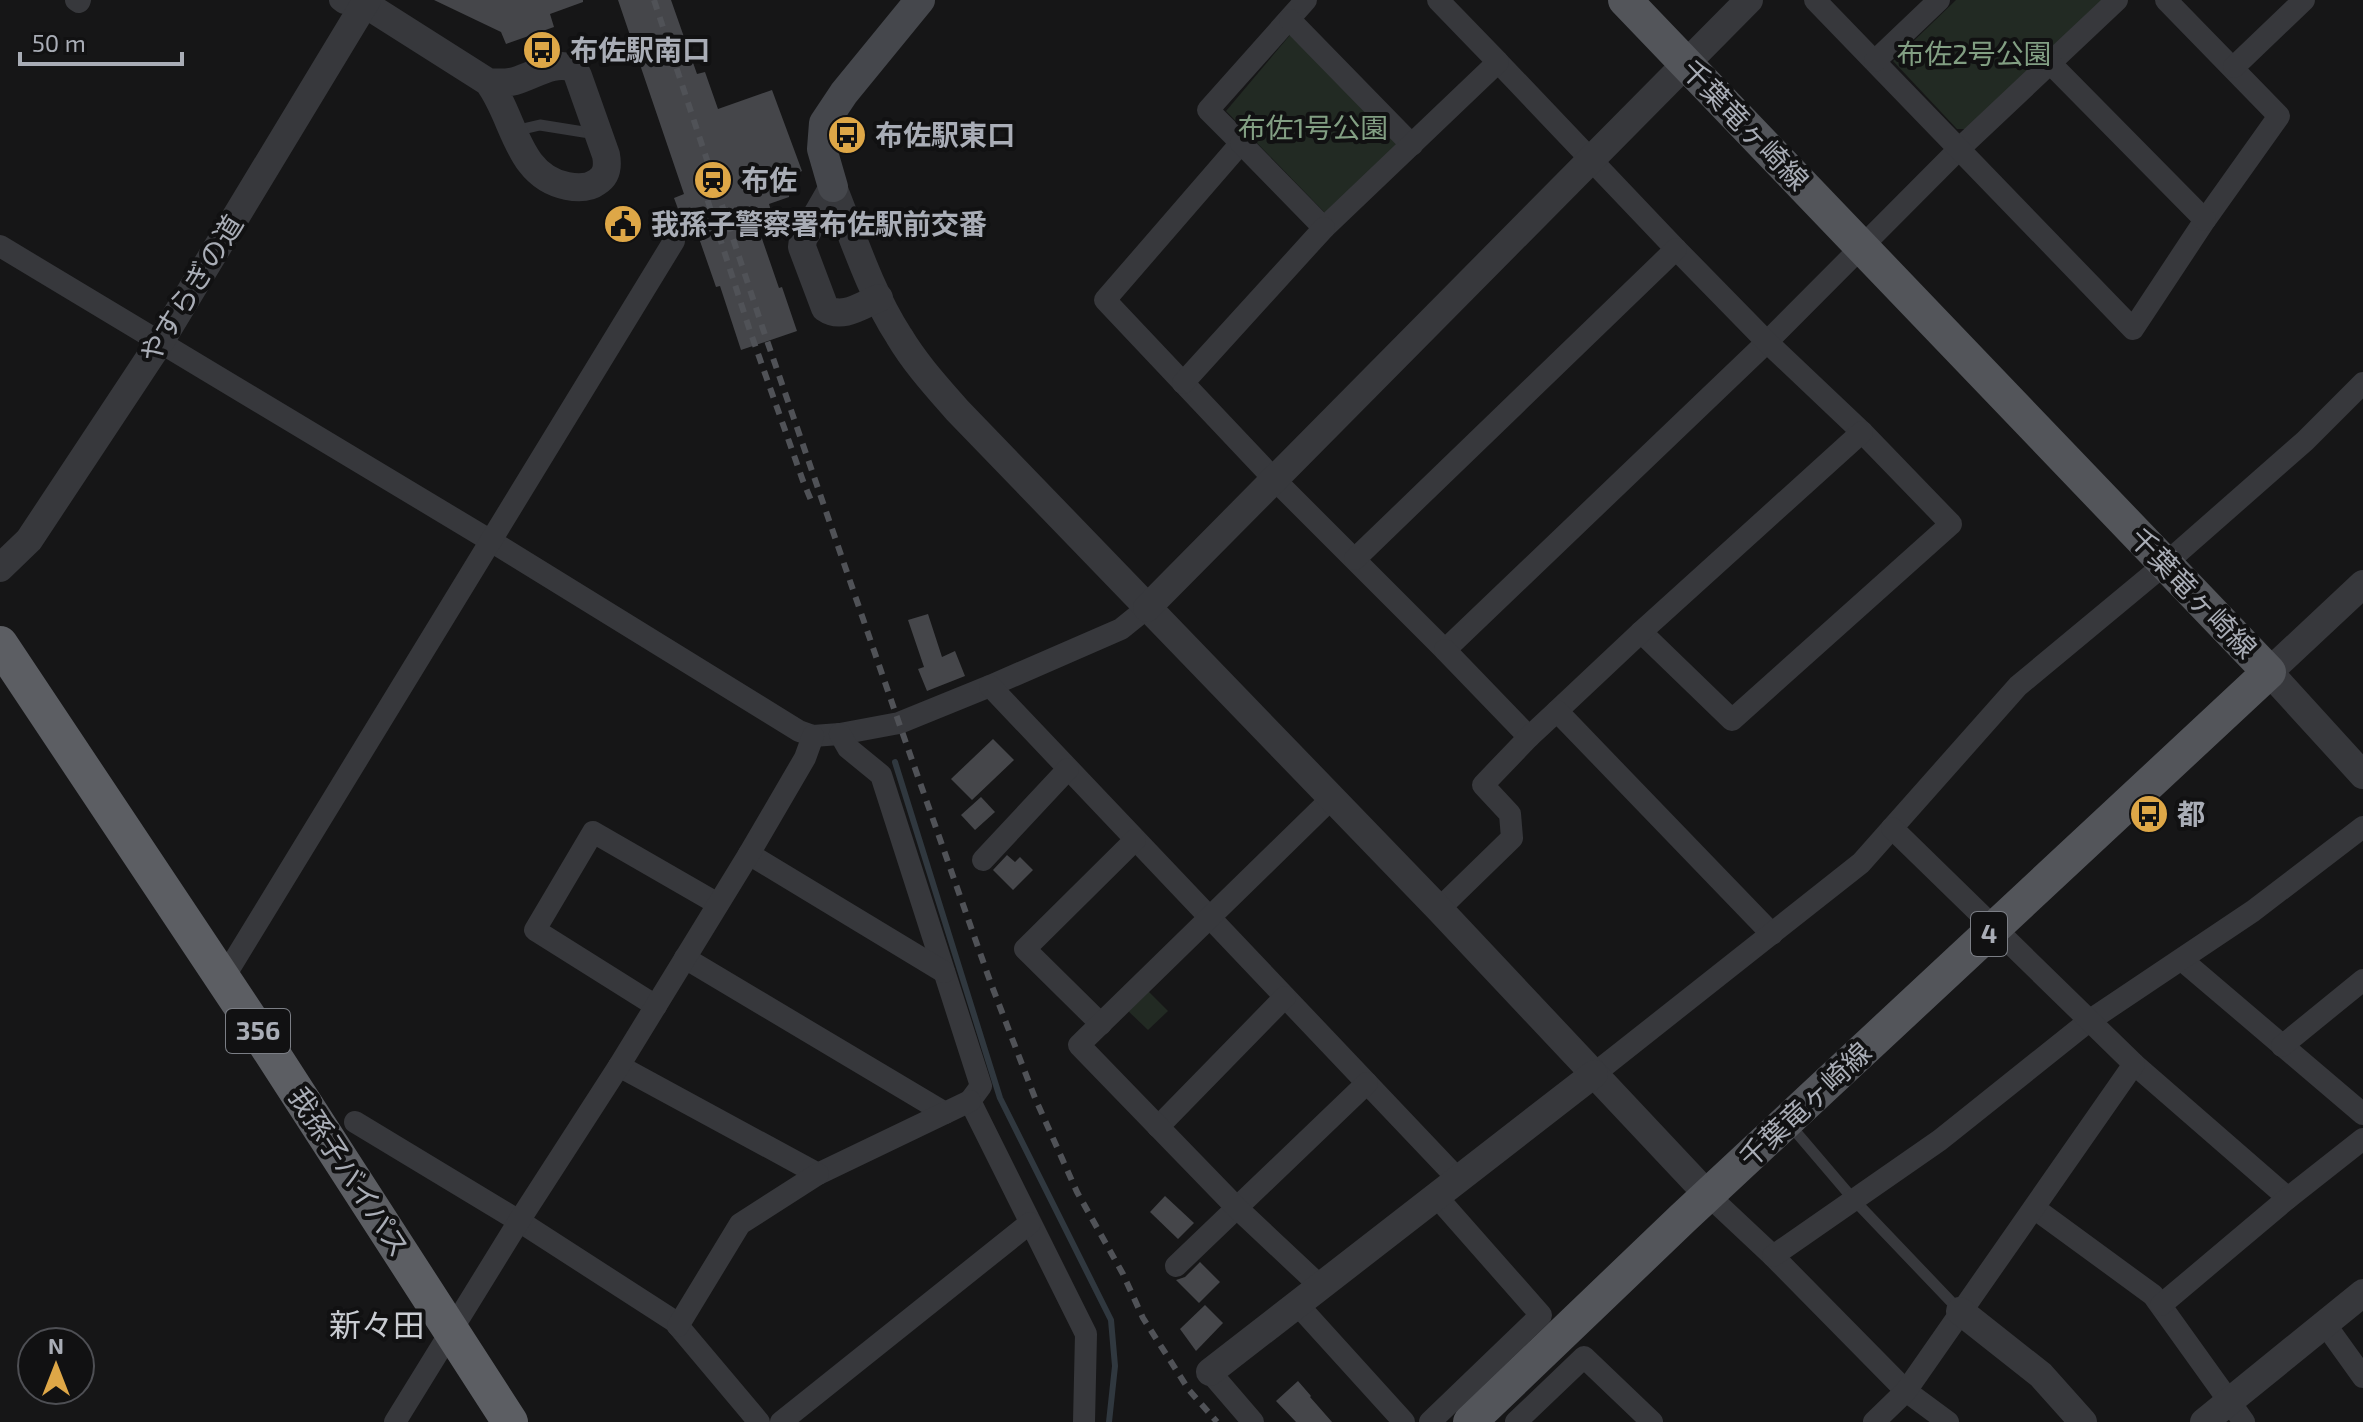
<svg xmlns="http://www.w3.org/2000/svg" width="2363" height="1422" font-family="'Exo 2','Noto Sans JP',sans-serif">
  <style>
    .green { fill: #222a23 }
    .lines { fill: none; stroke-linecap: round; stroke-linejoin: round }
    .stream { stroke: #30383f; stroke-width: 6 }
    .building { fill: #45464a }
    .service { stroke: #37383c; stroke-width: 11 }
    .minor { stroke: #37383c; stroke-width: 22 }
    .tertiary { stroke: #37383c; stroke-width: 28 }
    .secondary { stroke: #45474c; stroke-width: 30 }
    .primary { stroke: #53555a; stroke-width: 34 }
    .trunk { stroke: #5c5e63; stroke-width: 36 }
    .rail { stroke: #505257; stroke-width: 6; stroke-dasharray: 10 8; stroke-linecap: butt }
    .labels { text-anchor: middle; stroke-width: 8; stroke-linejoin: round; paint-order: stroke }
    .shield { fill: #111112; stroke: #7b7e85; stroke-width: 2 }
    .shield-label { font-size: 26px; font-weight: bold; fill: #a9adb6 }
    .poi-label { font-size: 28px; font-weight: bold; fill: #a9adb6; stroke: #111112; text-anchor: start }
    .park-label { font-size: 28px; fill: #829f83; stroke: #111112 }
    .street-label { font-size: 28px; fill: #a9adb6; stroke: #111112 }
    .quarter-label { font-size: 32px; fill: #c9ccd2; stroke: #111112 }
  </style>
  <rect width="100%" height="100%" fill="#161617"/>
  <!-- green -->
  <g class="green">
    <polygon points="1956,0 2103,0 1970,129 1957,129 1893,61"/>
    <polygon points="1290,35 1399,146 1326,214 1226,111"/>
    <polygon points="1145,988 1168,1011 1148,1030 1125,1008"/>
  </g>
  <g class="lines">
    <!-- stream -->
    <polyline class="stream" points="895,762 1000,1098 1111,1320 1115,1366 1109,1422"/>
  </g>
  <!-- building -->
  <g class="building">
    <polygon points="434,0 583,0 583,2 550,14 554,27 506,44 501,32"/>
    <polygon points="618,0 671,0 697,74 705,72 718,109 772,90 802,171 790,177 789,197 769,204 775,224 759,230 779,288 782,287 797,331 741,350 720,286 716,287 693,221 684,225 674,198 684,194"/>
    <polygon points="928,614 942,657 955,651 965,676 927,691 918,669 924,667 908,620"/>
    <polygon points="993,739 1014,760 972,800 951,779"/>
    <polygon points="981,797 995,812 975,830 961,815"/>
    <polygon points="1007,855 1015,862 1020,857 1033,870 1013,890 993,870"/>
    <polygon points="1165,1196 1194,1223 1178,1239 1150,1212"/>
    <polygon points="1200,1262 1220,1282 1199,1303 1176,1280 1185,1277"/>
    <polygon points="1205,1305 1223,1323 1196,1351 1180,1329"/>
    <polygon points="1298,1381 1311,1396 1310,1397 1332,1422 1296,1422 1276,1401"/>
  </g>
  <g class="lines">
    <!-- service -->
    <g class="service">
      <polyline points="514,131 540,125 596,134"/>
      <polyline points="1790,1125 1854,1200 1959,1310"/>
    </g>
    <!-- minor -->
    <g class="minor">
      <polyline points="76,0 79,2 80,0"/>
      <polyline points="340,0 344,3 365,4"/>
      <polyline points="1306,0 1208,110 1241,143 1105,300 1274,479 1445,650 1767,342 1959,149 2117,0"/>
      <polyline points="1815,0 2133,329 2205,220 2279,116 2166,0"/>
      <polyline points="1290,20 1412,145"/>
      <polyline points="1875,61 1939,0"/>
      <polyline points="1498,62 1676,249 1767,342 1862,432 1951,524 1732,720 1641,632"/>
      <polyline points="2050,63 2205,220"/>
      <polyline points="2234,67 2304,0"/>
      <polyline points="1241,143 1324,228 1498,62 1438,0"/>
      <polyline points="0,246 491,541 799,731 813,736 840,734 899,723 990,686 1121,629 1147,608"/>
      <polyline points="1183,383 1324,228"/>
      <polyline points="1355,559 1676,249"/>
      <polyline points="1445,650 1529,737"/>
      <polyline points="990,686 1458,1179"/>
      <polyline points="1557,711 1641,632 1862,432"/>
      <polyline points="840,734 848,748 881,775 981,1086 970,1101 1086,1334 1084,1422"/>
      <polyline points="749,854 944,972"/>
      <polyline points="983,860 1068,769"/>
      <polyline points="1439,909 1512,838 1510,814 1483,785 1529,737 1557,711 1772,934"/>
      <polyline points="685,958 945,1113"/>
      <polyline points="2182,960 2363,1114"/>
      <polyline points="223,979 674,241"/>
      <polyline points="656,1006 535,930 593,832 718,904"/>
      <polyline points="1101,1024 1025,949 1135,840"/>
      <polyline points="2282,1046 2363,980"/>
      <polyline points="2134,1064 2288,1198"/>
      <polyline points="619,1066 818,1174 970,1101"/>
      <polyline points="1594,1074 1861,863 2018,686 2165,564 2305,441 2363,383"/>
      <polyline points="355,1122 519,1221 674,1321 759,1422"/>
      <polyline points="1158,1127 1285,997"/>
      <polyline points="1708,1195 1773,1256 1906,1391 1948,1422"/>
      <polyline points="2034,1208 2153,1295 2244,1422"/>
      <polyline points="1773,1256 1940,1140 2089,1021 2253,911 2363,827"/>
      <polyline points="1176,1266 1367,1083"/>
      <polyline points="1319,1285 1237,1208 1079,1045 1332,798"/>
      <polyline points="1297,1304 1404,1422"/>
      <polyline points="2161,1305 2288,1198 2363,1139"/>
      <polyline points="2325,1324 2363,1377"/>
      <polyline points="678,1326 740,1224 818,1174"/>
      <polyline points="1210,1372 1253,1422"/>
      <polyline points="395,1422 519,1221 619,1066 749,854 805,758 813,736"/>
      <polyline points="781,1422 1030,1223"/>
      <polyline points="1430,1422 1541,1315 1436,1196"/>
      <polyline points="1516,1422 1584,1357 1652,1422"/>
      <polyline points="1874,1422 1906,1391 2134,1064 1892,828"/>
    </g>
    <!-- tertiary -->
    <g class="tertiary">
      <path d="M365 4 488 82C515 117 516 176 567 186 577 188 589 188 597 182 607 176 608 166 606 155L578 76 574 68C552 61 536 75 515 81 506 83 498 83 488 82"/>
      <path d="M833 187C853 237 870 291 899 336 915 363 936 386 957 410L1439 909 1708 1195"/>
      <path d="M833 187 803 239 802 247 825 308C842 320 862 305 879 298"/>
      <polyline points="0,568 29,540 160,342 367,0"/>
      <polyline points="2363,584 2269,672 2363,775"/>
      <polyline points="1147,608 1749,0"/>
      <polyline points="1960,1311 2041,1375 2083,1422"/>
      <polyline points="1210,1372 1594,1074"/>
      <polyline points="2204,1422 2363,1293"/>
    </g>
    <!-- secondary -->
    <polyline class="secondary" points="833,187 822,149 824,123 844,93 920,0"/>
    <!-- primary -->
    <polyline class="primary" points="1470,1422 1683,1218 2269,672 1625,0"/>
    <!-- trunk -->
    <polyline class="trunk" points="0,644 257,1030 510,1422"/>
    <!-- rail -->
    <g class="rail">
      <polyline points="654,0 762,326 899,723 990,981 1035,1098 1077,1192 1123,1274 1143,1318 1189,1390 1217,1422"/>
      <polyline points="702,183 750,331 803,481 813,505"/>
    </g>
  </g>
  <!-- icons -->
  <defs>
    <symbol id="bus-disc" viewBox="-11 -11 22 22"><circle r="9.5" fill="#dea747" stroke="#111112"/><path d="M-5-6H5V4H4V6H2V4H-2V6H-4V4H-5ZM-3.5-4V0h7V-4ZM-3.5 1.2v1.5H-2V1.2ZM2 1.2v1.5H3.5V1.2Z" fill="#111"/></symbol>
    <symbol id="station-disc" viewBox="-11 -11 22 22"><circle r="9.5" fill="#dea747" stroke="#111112"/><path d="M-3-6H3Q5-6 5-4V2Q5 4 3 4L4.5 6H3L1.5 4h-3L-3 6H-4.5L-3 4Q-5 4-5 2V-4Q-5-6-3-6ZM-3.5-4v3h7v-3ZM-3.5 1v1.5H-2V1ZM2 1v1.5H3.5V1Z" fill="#111"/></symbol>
    <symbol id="civic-disc" viewBox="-11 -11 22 22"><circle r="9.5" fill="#dea747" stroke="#111112"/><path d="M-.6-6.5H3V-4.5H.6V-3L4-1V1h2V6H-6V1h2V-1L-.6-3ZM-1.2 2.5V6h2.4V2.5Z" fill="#111"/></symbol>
  </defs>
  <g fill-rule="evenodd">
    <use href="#bus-disc" x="520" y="28" width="44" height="44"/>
    <use href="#bus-disc" x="825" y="113" width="44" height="44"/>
    <use href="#station-disc" x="691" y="158" width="44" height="44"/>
    <use href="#civic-disc" x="601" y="202" width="44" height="44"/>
    <use href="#bus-disc" x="2127" y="792" width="44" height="44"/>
  </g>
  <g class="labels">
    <!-- shield labels -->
    <g class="shield">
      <rect x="1971" y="912" width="36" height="44" rx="6"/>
      <rect x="226" y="1009" width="64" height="44" rx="6"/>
    </g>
    <g class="shield-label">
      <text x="1989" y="943">4</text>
      <text x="258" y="1040">356</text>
    </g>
    <!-- poi labels -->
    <g class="poi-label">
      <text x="570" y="60">布佐駅南口</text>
      <text x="875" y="145">布佐駅東口</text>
      <text x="741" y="190">布佐</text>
      <text x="651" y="234">我孫子警察署布佐駅前交番</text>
      <text x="2177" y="824">都</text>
    </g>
    <!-- park labels -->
    <g class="park-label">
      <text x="1974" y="64">布佐2号公園</text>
      <text x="1313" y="138">布佐1号公園</text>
    </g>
    <!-- street labels -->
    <g class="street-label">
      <text transform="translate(1745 125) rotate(46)" y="10">千葉竜ヶ崎線</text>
      <text transform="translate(191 289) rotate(-58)" y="10">やすらぎの道</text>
      <text transform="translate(2193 593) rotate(46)" y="10">千葉竜ヶ崎線</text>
      <text transform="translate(1805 1105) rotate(-43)" y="10">千葉竜ヶ崎線</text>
      <text transform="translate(349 1172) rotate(57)" y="10">我孫子バイパス</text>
    </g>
    <!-- quarter labels -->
    <g class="quarter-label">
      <text x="377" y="1337">新々田</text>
    </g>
  </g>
  <!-- north arrow -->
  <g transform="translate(56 1366)"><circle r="38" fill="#111112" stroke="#4e4f54" stroke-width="2"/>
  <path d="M0-6L14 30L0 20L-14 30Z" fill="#dea747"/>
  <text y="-12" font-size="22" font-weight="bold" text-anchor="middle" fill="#a9adb6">N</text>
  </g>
  <!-- scale -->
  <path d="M20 52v12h162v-12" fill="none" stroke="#a9adb6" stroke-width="4"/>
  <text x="32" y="52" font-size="24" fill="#a9adb6" stroke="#111112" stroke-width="6" paint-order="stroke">50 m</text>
</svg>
